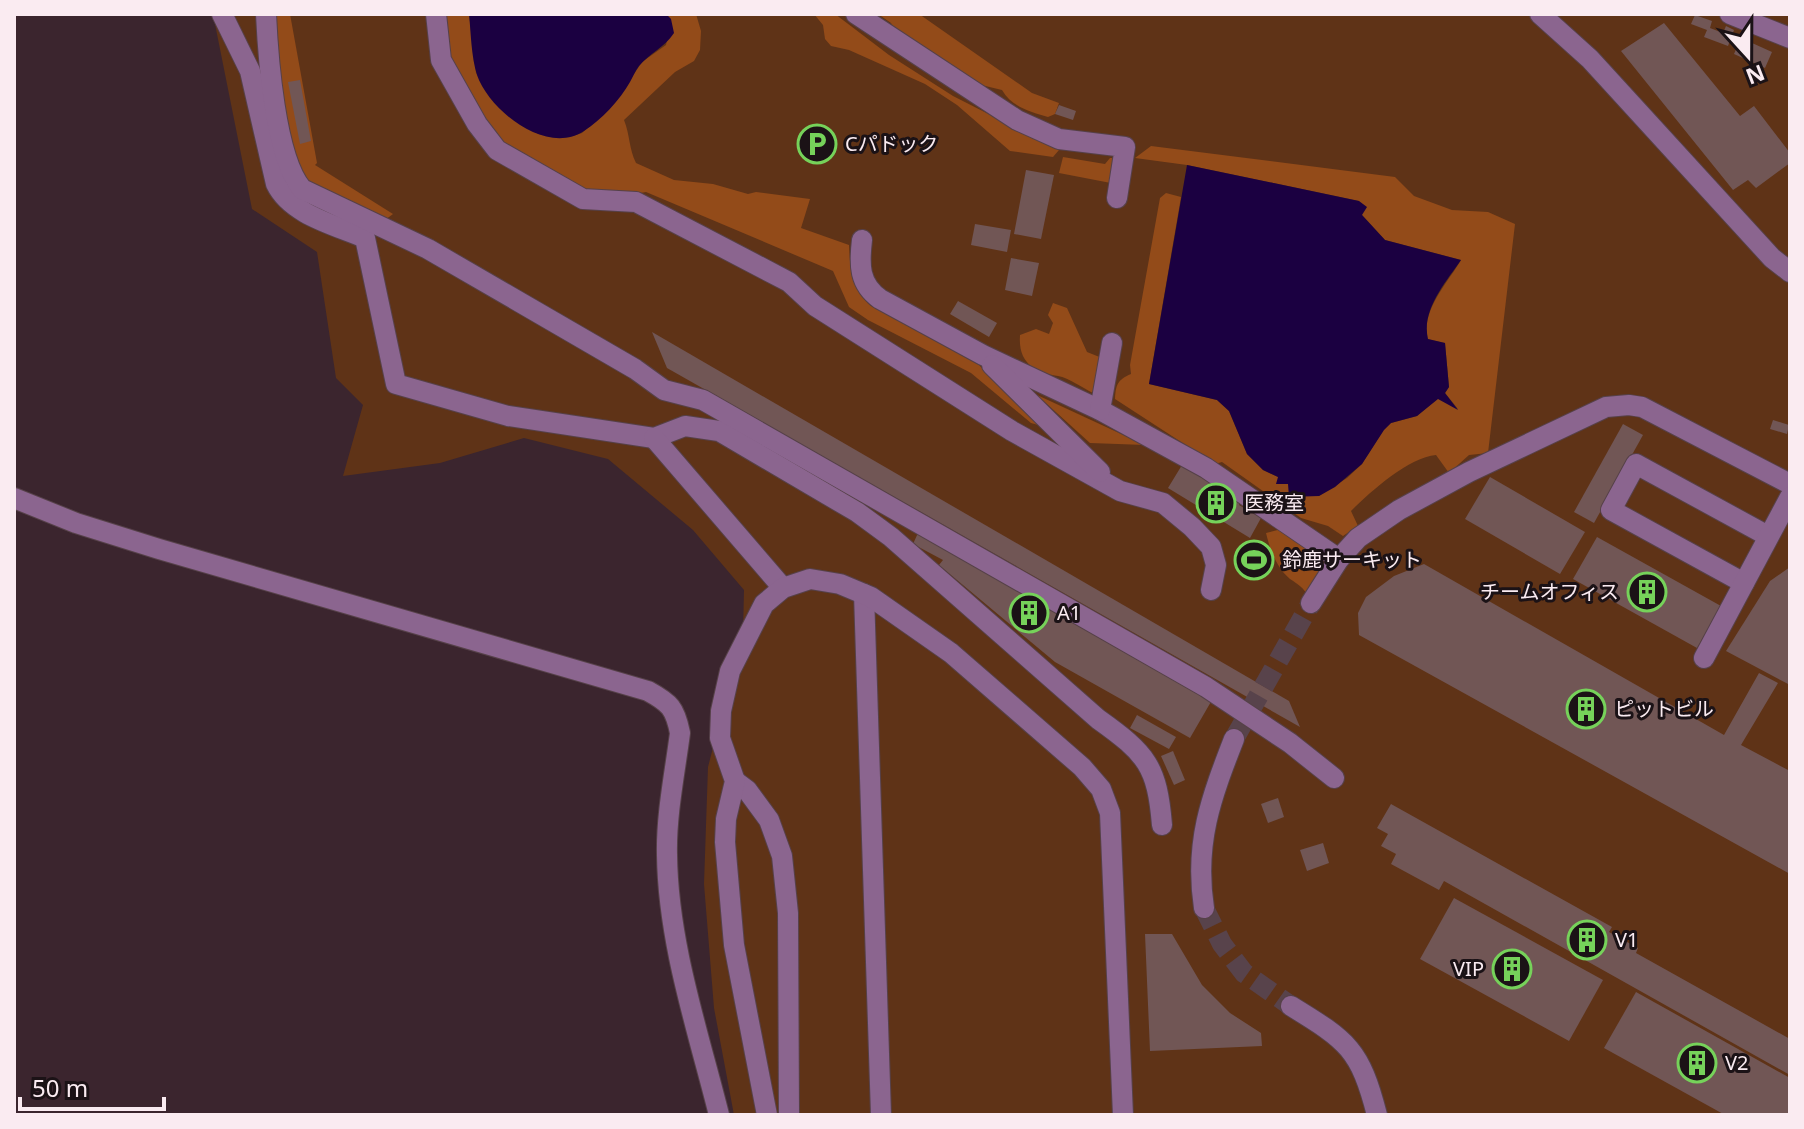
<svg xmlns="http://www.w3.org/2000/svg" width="1804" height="1129" font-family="'Noto Sans','Noto Sans JP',sans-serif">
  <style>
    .green { fill: #5f3317 }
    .forest { fill: #934b19 }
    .water { fill: #1b0041 }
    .building { fill: #715655 }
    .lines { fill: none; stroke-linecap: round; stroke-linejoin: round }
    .minor-tunnel { stroke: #58434b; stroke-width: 20; stroke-dasharray: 20 10; stroke-linecap: butt }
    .minor-casing { stroke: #564149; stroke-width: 22 }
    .minor { stroke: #8b658f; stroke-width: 20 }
    .labels { text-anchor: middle; stroke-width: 6; stroke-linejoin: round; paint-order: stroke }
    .poi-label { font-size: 20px; fill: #faebf1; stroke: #1b1216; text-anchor: start }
  </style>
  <rect width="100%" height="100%" fill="#3b252e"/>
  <!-- green -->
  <polygon class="green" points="213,14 1783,14 1790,17 1790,1115 734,1115 714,1008 704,884 708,767 743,632 744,590 693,530 608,459 524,438 440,463 343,476 363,405 336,378 317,252 252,209"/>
  <!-- forest -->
  <g class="forest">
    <polygon points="273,14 290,14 317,163 315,165 393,214 385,220 307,183 299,168 277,80"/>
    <path d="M441 14H469L476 73 538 134 569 137 582 133 616 101 642 62 666 45 671 19 666 14H696L701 31 700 50 694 61 675 72 624 120C630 135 629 149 636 163L674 180 713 184 748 194 756 192 810 199 801 228 849 245C850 270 852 289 871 306L979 365 1038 425 1031 423 971 373 868 320 849 307 833 271 646 192 619 197 585 192 514 153 497 136 451 71Z"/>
    <polygon points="814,14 835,14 889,55 953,96 1059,150 1053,157 1010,151 957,105 925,84 849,50 831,46 825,39 823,25"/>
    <path d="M878 14H919L1032 93 1059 103 1055 114 1048 117C1030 112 1012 107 1002 90L977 84 897 33 891 23Z"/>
    <path d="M1151 146 1395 177 1414 196 1452 210 1488 212 1515 224 1488 453 1469 455 1449 473 1436 455C1409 457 1370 492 1351 511L1358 526 1343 536 1328 526 1301 518 1222 462 1215 464 1115 399C1116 385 1117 380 1131 374L1130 365 1160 198 1166 193 1181 197 1149 384 1217 400 1229 411 1247 454 1263 470 1319 496 1347 478 1362 464 1384 429 1391 423 1417 416 1438 398 1458 409 1445 393 1449 387 1445 343 1427 339C1422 309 1447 284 1461 260L1385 240 1362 215 1359 201 1187 165 1135 158Z"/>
    <polygon points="1063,157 1105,164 1110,158 1122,158 1116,184 1059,173"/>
    <path d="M1053 303 1067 308 1087 352 1102 358 1093 393C1083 388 1069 378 1058 376 1033 372 1018 362 1020 335L1036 329 1049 334 1053 323 1048 315Z"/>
    <polygon points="1037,395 1145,445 1090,443"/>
    <path d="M1285 528 1307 542 1309 552 1323 566 1308 596C1303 587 1299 585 1290 579 1277 568 1270 550 1266 533Z"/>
  </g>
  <!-- water -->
  <g class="water">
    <path d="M469 14H666L671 19 674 33C664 48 650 53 639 66 635 71 633 77 630 82 620 100 601 120 584 131 546 156 489 110 477 75 471 56 471 33 469 14Z"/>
    <path d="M1187 165 1359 201 1367 207 1362 215 1385 240 1461 260C1446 282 1421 310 1428 339L1445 343 1449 387 1445 393 1458 410 1438 399 1417 416 1391 423 1384 430 1362 464 1335 487 1319 496 1289 497 1288 484H1276L1278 477 1263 470 1247 454 1229 411 1217 400 1149 384Z"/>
  </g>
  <!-- building -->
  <g class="building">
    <polygon points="1695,15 1712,21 1710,28 1723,33 1726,26 1734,30 1728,46 1704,37 1707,30 1691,24"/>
    <polygon points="1664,23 1740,116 1754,106 1790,153 1790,163 1756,188 1748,180 1733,190 1621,51"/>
    <polygon points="1741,38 1772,52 1765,68 1734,54"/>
    <polygon points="300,80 311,141 300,144 288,82"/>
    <polygon points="1059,105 1076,111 1073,120 1055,114"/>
    <polygon points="1026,170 1054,175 1041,239 1014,234"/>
    <polygon points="975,224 1011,230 1007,252 971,245"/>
    <polygon points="1011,258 1039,263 1032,296 1005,290"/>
    <polygon points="958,301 997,323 989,337 950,314"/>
    <polygon points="652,332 1289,701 1300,727 667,368"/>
    <polygon points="1773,420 1789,425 1787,434 1770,429"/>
    <polygon points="1623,424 1643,435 1594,523 1574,512"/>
    <polygon points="1182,465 1241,501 1239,505 1261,518 1250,538 1168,488"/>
    <polygon points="1490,477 1585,532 1560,574 1465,519"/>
    <polygon points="918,533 1212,700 1190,738 1055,662 939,565 943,560 913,544"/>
    <polygon points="1597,537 1721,606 1697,648 1573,579"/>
    <polygon points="1424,564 1724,735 1759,673 1778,683 1741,745 1790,771 1790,874 1359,635 1358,613 1366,597 1394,576"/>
    <polygon points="1790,567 1790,685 1726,651 1770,581"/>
    <polygon points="1137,715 1176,737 1169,749 1130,728"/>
    <polygon points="1173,751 1185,780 1174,785 1161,756"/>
    <polygon points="1278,798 1284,817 1268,823 1261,804"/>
    <polygon points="1391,804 1612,927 1609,932 1638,948 1636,953 1790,1039 1790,1075 1444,881 1439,890 1391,864 1396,854 1381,846 1388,834 1377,828"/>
    <polygon points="1323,843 1329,863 1307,871 1300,850"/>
    <polygon points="1454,898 1603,980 1569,1041 1420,959"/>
    <polygon points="1145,934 1172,934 1202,985 1230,1013 1261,1033 1262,1046 1150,1051"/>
    <polygon points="1636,992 1790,1078 1790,1115 1725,1115 1604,1048"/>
  </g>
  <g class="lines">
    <!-- minor-tunnel -->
    <g class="minor-tunnel">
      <polyline points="1234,739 1311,603"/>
      <polyline points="1204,908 1222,944 1244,973 1291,1006"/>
    </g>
    <defs>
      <g id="minor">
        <path d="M222 14 250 71 276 184C291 215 335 225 365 238L396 384 508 416 654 438 685 426 719 431 857 512 891 537 1098 719C1147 754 1157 766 1162 825"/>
        <path d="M266 14C268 56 275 157 302 189L428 249 635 369 664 390 703 400 1206 687 1290 743 1334 778"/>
        <polyline points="436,14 441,60 477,124 497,150 583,199 636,202 789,282 815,306 1012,431 1120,491 1163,503 1192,527 1211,547 1216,565 1211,590"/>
        <polyline points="856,14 1017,120 1059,139 1125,147 1117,198"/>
        <polyline points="1540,14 1590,59 1772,258 1790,272"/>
        <polyline points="1730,14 1790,38"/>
        <path d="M862 240C859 265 859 284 880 299L983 355 1100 410 1206 468 1339 559"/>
        <polyline points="992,365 1100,472"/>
        <polyline points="1100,410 1112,343"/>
        <polyline points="654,438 783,588"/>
        <path d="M14 498 76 523 159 549 648 691C670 703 675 708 680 733 675 772 666 815 667 855 668 943 698 1031 719 1115"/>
        <polyline points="1744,583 1611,510 1636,464 1768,536"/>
        <polyline points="864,594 881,1115"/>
        <polyline points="1311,603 1339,559 1358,538 1399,510 1469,472 1606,407 1629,405 1642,407 1790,484"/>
        <polyline points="1704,658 1790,497"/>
        <polyline points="735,781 747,790 769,820 782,856 788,913 789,1115"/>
        <path d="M1204 908C1194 843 1211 798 1234 739"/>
        <path d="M1291 1006C1348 1041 1360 1049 1377 1115"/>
        <polyline points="767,1115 734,945 725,842 726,819 735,781 720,738 721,711 730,671 764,604 783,588 810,579 840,584 871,597 951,653 1082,767 1101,789 1110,813 1123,1115"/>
      </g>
    </defs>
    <!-- minor casing -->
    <use href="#minor" class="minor-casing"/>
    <!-- minor -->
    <use href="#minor" class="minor"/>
  </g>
  <!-- icons -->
  <defs>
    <symbol id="parking-ring" viewBox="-11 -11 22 22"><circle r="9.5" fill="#1b1216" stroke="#76d25a" stroke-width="1.5"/><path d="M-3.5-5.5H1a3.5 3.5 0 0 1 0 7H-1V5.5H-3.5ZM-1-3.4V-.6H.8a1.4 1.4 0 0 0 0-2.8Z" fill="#76d25a"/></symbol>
    <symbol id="building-ring" viewBox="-11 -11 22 22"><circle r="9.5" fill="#1b1216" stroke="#76d25a" stroke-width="1.5"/><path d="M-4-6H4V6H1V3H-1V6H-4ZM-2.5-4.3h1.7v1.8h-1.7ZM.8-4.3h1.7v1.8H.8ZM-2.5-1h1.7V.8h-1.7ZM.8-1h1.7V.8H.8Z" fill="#76d25a"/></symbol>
    <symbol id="stadium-ring" viewBox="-11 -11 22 22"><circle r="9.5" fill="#1b1216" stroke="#76d25a" stroke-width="1.5"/><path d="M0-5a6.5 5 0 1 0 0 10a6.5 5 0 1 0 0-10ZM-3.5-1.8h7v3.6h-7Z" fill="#76d25a"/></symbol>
  </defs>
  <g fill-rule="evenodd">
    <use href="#parking-ring" x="795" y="122" width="44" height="44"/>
    <use href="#building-ring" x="1194" y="481" width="44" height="44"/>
    <use href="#stadium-ring" x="1232" y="538" width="44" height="44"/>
    <use href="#building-ring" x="1625" y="570" width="44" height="44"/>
    <use href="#building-ring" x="1007" y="591" width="44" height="44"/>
    <use href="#building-ring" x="1564" y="687" width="44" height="44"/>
    <use href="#building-ring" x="1565" y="918" width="44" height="44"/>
    <use href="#building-ring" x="1490" y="947" width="44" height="44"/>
    <use href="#building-ring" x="1675" y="1041" width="44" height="44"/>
  </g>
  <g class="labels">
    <!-- poi labels -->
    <g class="poi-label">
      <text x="845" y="151">Cパドック</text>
      <text x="1244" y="510">医務室</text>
      <text x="1282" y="567">鈴鹿サーキット</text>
      <text x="1619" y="599" text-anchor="end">チームオフィス</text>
      <text x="1057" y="620">A1</text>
      <text x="1614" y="716">ピットビル</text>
      <text x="1615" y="947">V1</text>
      <text x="1484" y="976" text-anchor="end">VIP</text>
      <text x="1725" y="1070">V2</text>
    </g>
  </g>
  <!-- border -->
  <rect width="1804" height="1129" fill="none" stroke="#faebf1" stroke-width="32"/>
  <!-- north arrow -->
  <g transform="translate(1748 56) rotate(159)" stroke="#1b1216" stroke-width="6" paint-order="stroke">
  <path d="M0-6L14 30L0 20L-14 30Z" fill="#faebf1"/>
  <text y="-12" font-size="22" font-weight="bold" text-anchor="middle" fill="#faebf1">N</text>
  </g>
  <!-- scale -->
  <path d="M20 1097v12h144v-12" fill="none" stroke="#faebf1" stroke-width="4"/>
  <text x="32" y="1097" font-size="24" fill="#faebf1" stroke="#1b1216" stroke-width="6" paint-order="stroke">50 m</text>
</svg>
